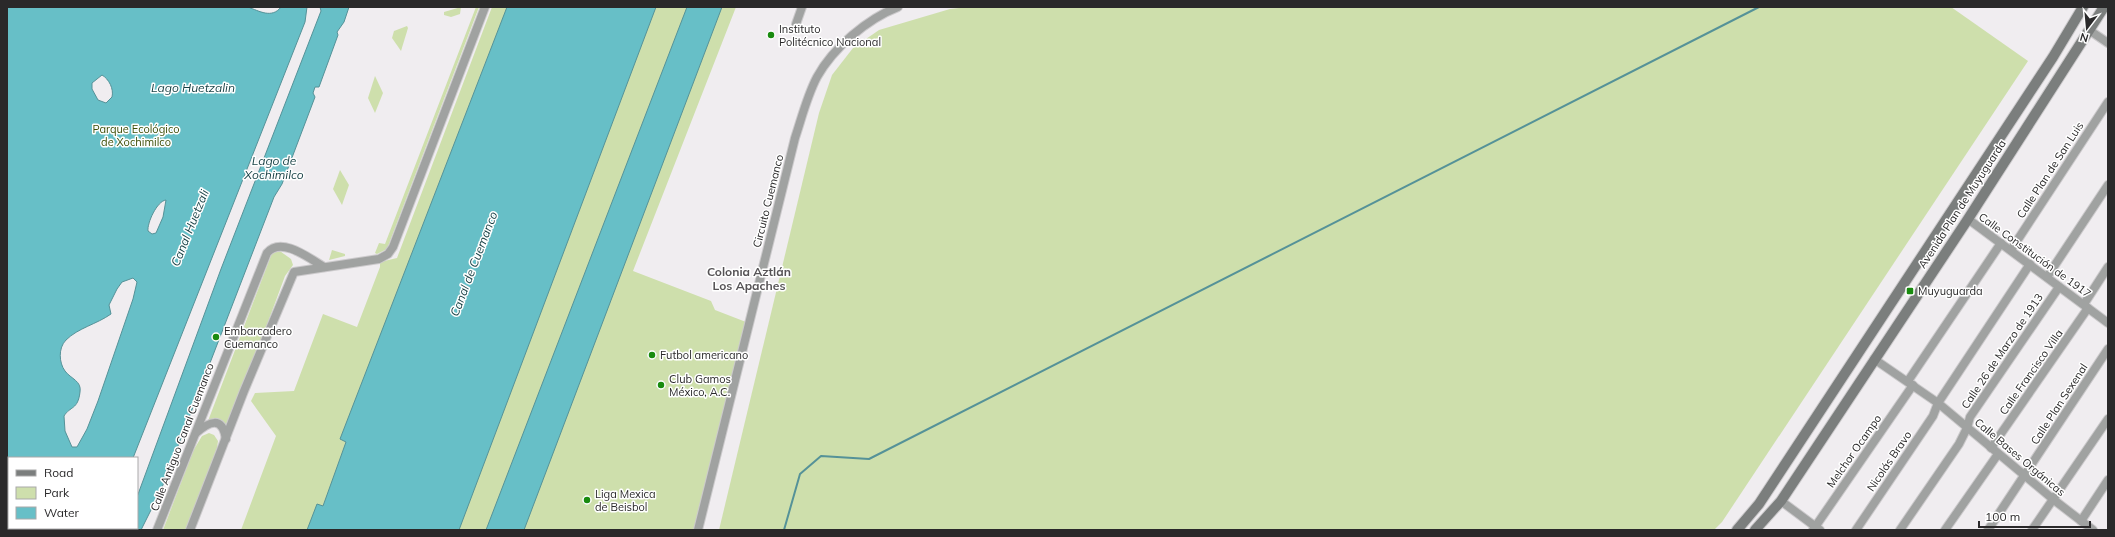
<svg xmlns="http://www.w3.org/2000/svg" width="2115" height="537" font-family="Mulish,sans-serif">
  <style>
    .green { fill: #cedfac }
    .water { fill: #67bfc7; stroke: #559298; fill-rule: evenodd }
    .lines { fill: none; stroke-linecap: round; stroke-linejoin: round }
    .stream { stroke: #559298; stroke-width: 2 }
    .minor-casing { stroke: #cccacc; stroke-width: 10 }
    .secondary-casing { stroke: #cccacc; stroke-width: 12 }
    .minor { stroke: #a0a2a1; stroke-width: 8 }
    .secondary { stroke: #7b7e7d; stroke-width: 10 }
    .poi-dot { fill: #198b0f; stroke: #fff; stroke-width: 1.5 }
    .labels { text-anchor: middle; stroke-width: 3; stroke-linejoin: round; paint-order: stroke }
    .poi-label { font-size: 11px; fill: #2a292a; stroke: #fff; text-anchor: start }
    .park-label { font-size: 11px; fill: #3d4e07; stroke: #fff }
    .street-label { font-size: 11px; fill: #2a292a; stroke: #fff }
    .water-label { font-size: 12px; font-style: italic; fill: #153f43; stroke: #fff }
    .neighbourhood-label { font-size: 12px; font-weight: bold; fill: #565356; stroke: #fff }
  </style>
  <rect width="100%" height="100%" fill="#f0edf0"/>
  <!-- green -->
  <g class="green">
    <polygon points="461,7 460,14 451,17 444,15 444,12"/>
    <polygon points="476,7 479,7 387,249 377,254 375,253 379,243 385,244"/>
    <polygon points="492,7 736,7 633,271 711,301 715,310 746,322 697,530 241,530 276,436 251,401 255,393 294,391 323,314 357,327 380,267 380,262 397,258"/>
    <polygon points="968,7 1951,7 2028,61 1722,522 1714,530 719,530 819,113 832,75 853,48 879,30 950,9"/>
    <polygon points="407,26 408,28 401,51 392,38 394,31"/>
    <polygon points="375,76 383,93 375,113 368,98"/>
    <polygon points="340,170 349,185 342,205 333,189"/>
    <polygon points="277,249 291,259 293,265 285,276 228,430 208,421 272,253"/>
    <polygon points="332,250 345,254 345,256 329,260"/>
    <polygon points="209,433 214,435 218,441 217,448 186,530 163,530 193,451 202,436"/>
  </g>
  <!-- water -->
  <g class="water">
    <path d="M7 7H248C259 11 272 19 281 7H307L305 22 133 458H9V528H105L104 530H7ZM102 75C109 79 114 89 112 97L106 103 98 100 92 89V83ZM166 200 163 217 156 233 152 234 148 231C147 223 157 201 166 200ZM133 278 137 282 133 299 98 401 87 429 77 447H72L65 431 64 416C70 406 78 410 80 392 82 381 71 379 65 371 59 363 58 348 66 340 78 328 97 324 111 314L109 305 117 289 122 282Z"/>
    <polygon points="320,7 349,7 344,22 337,32 338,35 319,87 315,87 313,93 315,97 282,184 274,197 161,490 141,530 125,530 126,528 137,528 137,497 221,269 321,11"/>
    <polygon points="507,7 656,7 459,530 307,530 317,504 323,506 346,442 340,439"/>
    <polygon points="687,7 722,7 524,530 486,530"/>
  </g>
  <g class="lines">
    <!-- stream -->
    <polyline class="stream" points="784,530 800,474 821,456 869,459 1759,7"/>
    <defs>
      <g id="minor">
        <polyline points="796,24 802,7"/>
        <polyline points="2089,30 2108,43"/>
        <polyline points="1968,219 2108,323"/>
        <polyline points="2011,250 2108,102"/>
        <polyline points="2047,277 2108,185"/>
        <polyline points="2084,304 2108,267"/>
        <polyline points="1874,359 1938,403 2054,500 2093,530"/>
        <polyline points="1908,381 2001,243"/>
        <path d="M196 433C209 422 222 415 226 439"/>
        <polyline points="1991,448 2088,308"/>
        <polyline points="1781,501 1820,530"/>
        <polyline points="2081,521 2108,480"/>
        <path d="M157 530 267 253C281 236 309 258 324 267"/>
        <polyline points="190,530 244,391 294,272 379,259 388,254 393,247 485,7"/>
        <path d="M698 530 795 138C802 117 807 96 817 77 833 48 867 19 898 7"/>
        <polyline points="1813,530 1913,385"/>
        <polyline points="1856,530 1933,416 1938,403 2030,264"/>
        <polyline points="1900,530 1959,444 1967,428 1970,417 2059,287"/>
        <polyline points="1945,530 1998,454"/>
        <polyline points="1988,530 2108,349"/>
        <polyline points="2032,530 2108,419"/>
      </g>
      <g id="secondary">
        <polyline points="1737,530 1759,504 2053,57 2083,7"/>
        <polyline points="1755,530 1781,501 1968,219 2104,7"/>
      </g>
    </defs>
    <!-- minor casing -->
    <use href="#minor" class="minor-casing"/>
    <!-- secondary casing -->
    <use href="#secondary" class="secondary-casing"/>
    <!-- minor -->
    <use href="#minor" class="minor"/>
    <!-- secondary -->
    <use href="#secondary" class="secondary"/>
  </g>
  <!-- markers -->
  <g class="poi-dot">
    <circle cx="771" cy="35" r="4"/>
    <rect x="1906" y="287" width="8" height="8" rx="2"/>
    <circle cx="216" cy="337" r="4"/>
    <circle cx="652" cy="355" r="4"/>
    <circle cx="661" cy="385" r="4"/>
    <circle cx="587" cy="500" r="4"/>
  </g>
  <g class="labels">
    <!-- poi labels -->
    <g class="poi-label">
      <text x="779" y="33">Instituto<tspan x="779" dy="13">Politécnico Nacional</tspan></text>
      <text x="1918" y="295">Muyuguarda</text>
      <text x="224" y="335">Embarcadero<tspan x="224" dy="13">Cuemanco</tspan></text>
      <text x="660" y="359">Futbol americano</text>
      <text x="669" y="383">Club Gamos<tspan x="669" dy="13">México, A.C.</tspan></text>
      <text x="595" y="498">Liga Mexica<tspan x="595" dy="13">de Beisbol</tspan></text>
    </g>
    <!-- park labels -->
    <g class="park-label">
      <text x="136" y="133">Parque Ecológico<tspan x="136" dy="13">de Xochimilco</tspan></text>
    </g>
    <!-- street labels -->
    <g class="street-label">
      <text transform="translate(2050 170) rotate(-57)" y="4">Calle Plan de San Luis</text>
      <text transform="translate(768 201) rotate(-76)" y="4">Circuito Cuemanco</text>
      <text transform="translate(1962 204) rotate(-57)" y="4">Avenida Plan de Muyuguarda</text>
      <text transform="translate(2035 255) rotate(36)" y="4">Calle Constitución de 1917</text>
      <text transform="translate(2002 351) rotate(-56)" y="4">Calle 26 de Marzo de 1913</text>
      <text transform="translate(2031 372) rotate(-55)" y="4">Calle Francisco Villa</text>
      <text transform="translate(2059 404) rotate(-57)" y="4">Calle Plan Sexenal</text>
      <text transform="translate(182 437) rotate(-69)" y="4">Calle Antiguo Canal Cuemanco</text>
      <text transform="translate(1854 451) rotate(-55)" y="4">Melchor Ocampo</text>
      <text transform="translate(2020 457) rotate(40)" y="4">Calle Bases Orgánicas</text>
      <text transform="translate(1889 461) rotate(-56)" y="4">Nicolás Bravo</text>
    </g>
    <!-- water labels -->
    <g class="water-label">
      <text x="193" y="92">Lago Huetzalin</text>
      <text x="274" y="165">Lago de<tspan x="274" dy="14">Xochimilco</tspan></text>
      <text transform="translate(190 228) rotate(-68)" y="4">Canal Huetzali</text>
      <text transform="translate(474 264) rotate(-69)" y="4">Canal de Cuemanco</text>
    </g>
    <!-- neighbourhood labels -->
    <g class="neighbourhood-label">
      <text x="749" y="276">Colonia Aztlán<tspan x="749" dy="14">Los Apaches</tspan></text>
    </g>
  </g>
  <!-- border -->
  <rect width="2115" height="537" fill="none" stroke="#2a292a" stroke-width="16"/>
  <!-- legend -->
  <rect x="8" y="457" width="130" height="72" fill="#ffffff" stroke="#aaa9aa"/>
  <rect x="16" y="470" width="20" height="6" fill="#7b7e7d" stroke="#aaa9aa"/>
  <text x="44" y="477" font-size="12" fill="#2a292a">Road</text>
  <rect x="16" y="487" width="20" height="12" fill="#cedfac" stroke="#aaa9aa"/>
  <text x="44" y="497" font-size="12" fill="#2a292a">Park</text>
  <rect x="16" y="507" width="20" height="12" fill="#67bfc7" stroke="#aaa9aa"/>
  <text x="44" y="517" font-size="12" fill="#2a292a">Water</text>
  <!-- north arrow -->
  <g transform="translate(2087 28) rotate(196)" stroke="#ffffff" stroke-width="3" paint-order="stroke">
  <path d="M0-3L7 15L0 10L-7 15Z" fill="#2a292a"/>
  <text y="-6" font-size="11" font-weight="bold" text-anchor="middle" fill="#2a292a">N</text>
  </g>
  <!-- scale -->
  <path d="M1979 521v6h111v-6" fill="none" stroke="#2a292a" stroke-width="2"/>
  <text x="1985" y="521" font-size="12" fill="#2a292a" stroke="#ffffff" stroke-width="3" paint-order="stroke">100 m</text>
</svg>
